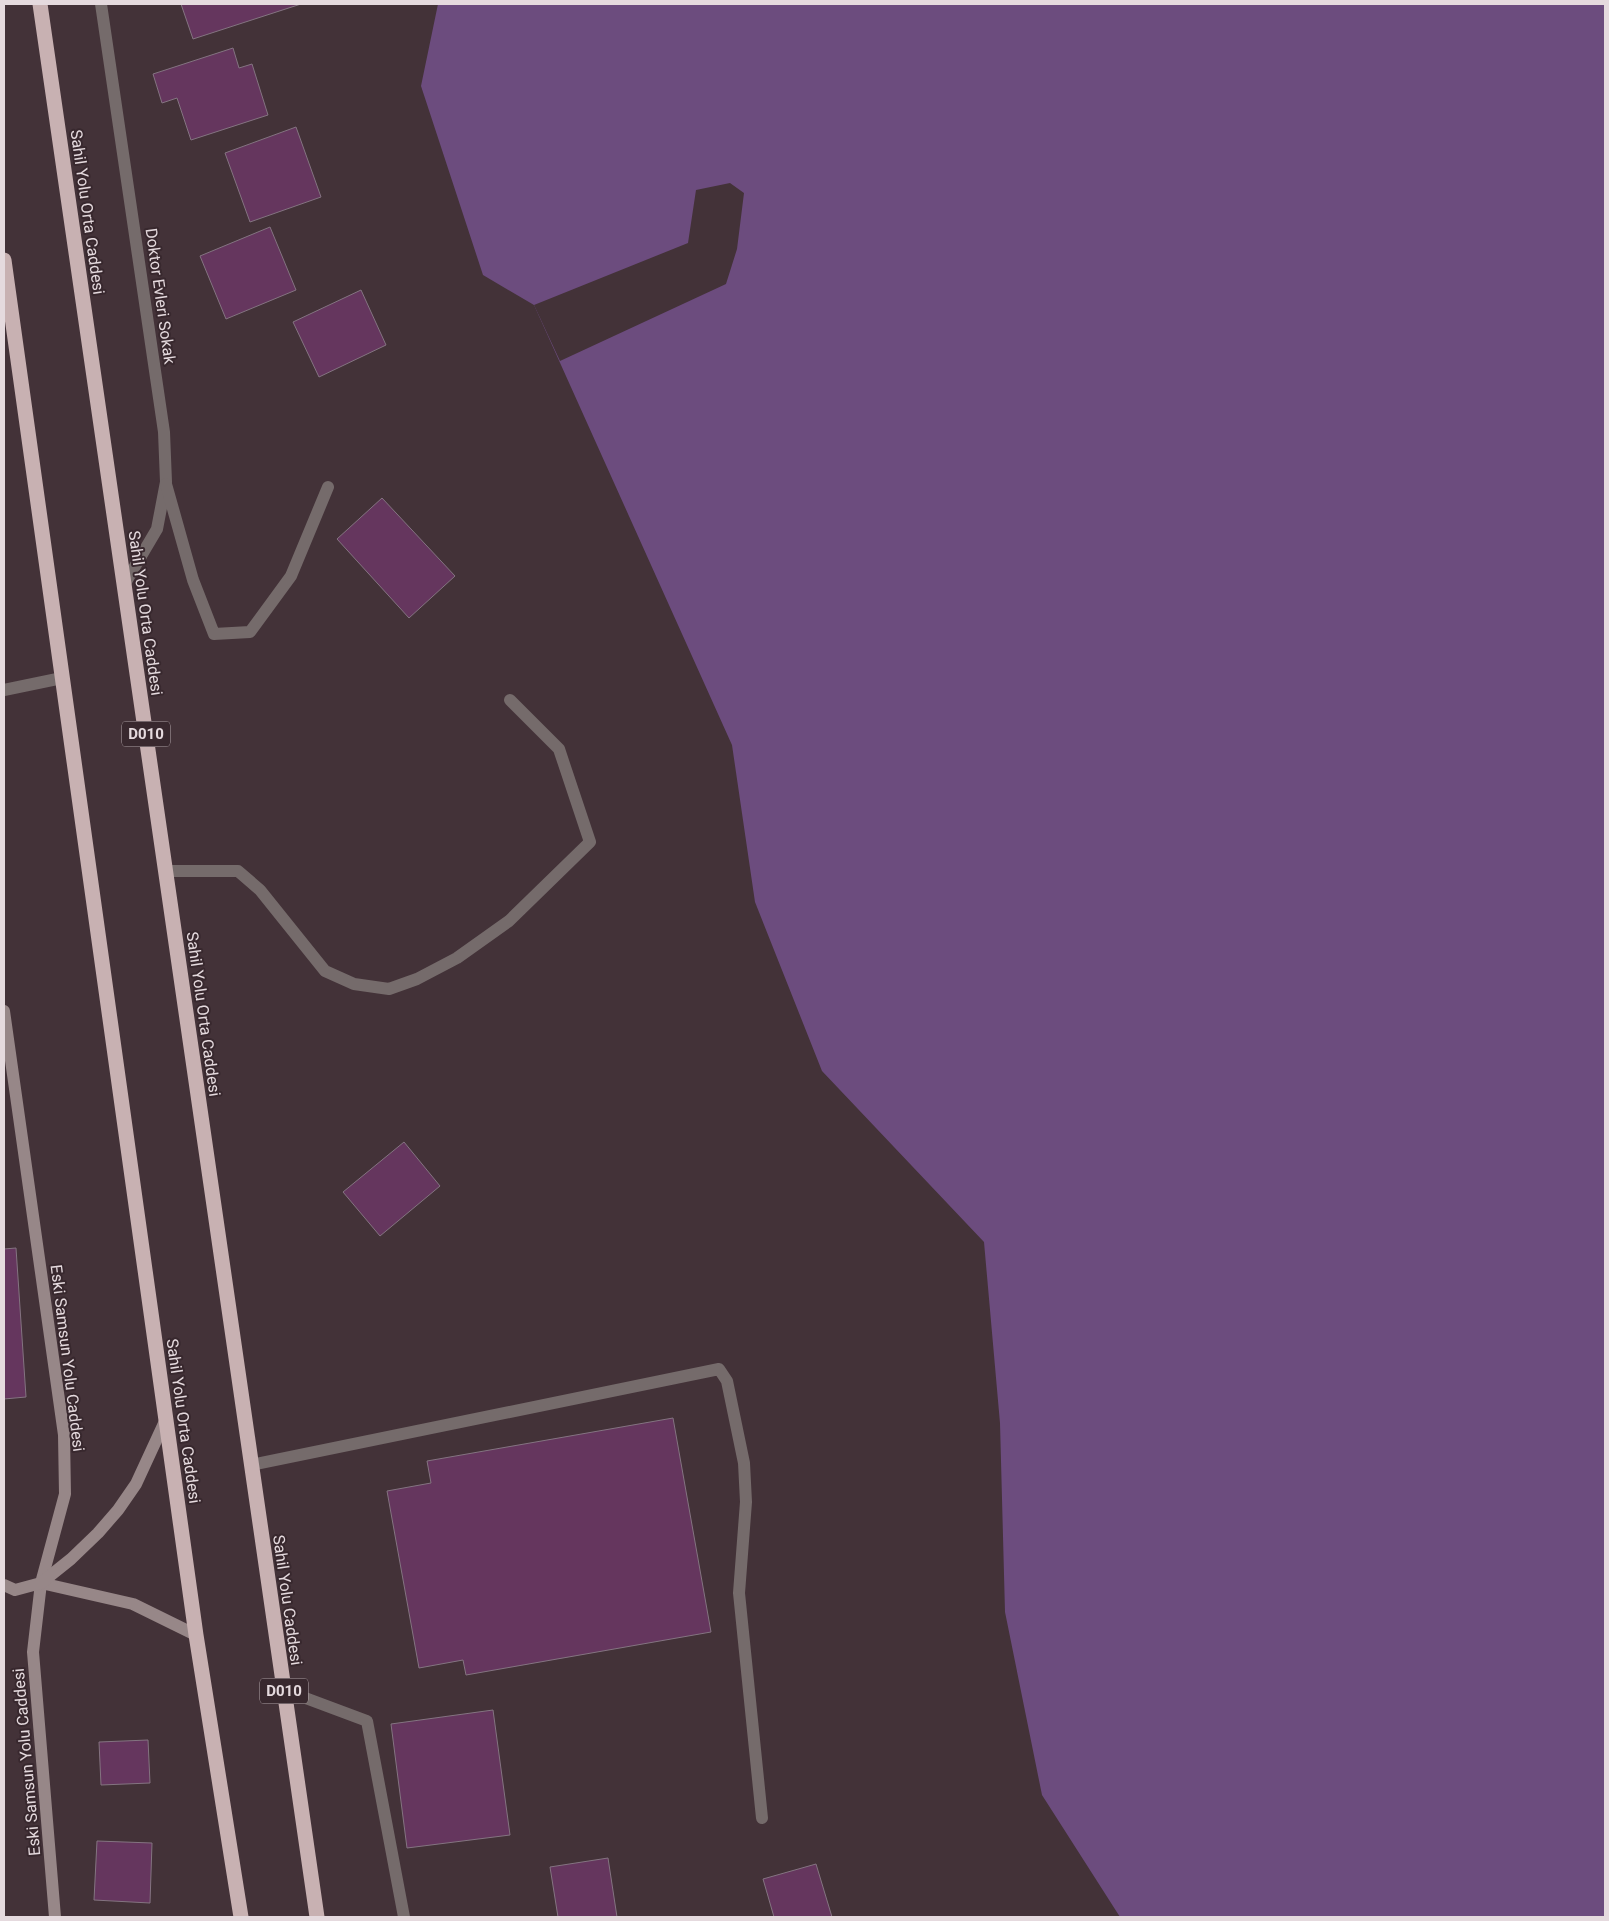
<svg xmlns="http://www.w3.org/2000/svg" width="1609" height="1921" font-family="Roboto,sans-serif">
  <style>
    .water { fill: #6c4c7e }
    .pier { fill: #433238 }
    .building { fill: #65365e; stroke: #847481 }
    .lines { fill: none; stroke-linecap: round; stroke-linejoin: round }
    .lane { stroke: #756b6b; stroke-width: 12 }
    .street { stroke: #756b6b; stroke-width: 12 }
    .secondary { stroke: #978788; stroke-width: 12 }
    .highway { stroke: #c8b1b2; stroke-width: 15 }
    .labels { text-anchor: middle; stroke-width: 4; stroke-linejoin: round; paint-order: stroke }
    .shield { fill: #38282e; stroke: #b1a5a9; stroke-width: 1 }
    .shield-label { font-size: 15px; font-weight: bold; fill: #e5dade }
    .street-label { font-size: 16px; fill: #e5dade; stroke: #38282e }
  </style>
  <rect width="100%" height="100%" fill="#433238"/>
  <!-- water -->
  <polygon class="water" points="438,4 1605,4 1605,1917 1120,1917 1042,1795 1005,1612 1000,1423 984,1242 822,1071 755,902 732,745 534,305 483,275 421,86"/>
  <!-- pier -->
  <polygon class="pier" points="730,183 744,193 737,249 726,284 560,361 534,305 688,243 696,190"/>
  <!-- building -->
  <g class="building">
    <polygon points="181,4 301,4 193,39"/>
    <polygon points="233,48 239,68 252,64 268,115 191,140 177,98 162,103 153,74"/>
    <polygon points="296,127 321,197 250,222 225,153"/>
    <polygon points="270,227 296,290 226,319 200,256"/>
    <polygon points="361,290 386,345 319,377 293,322"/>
    <polygon points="382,498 455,576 409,618 337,539"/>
    <polygon points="404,1142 440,1186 380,1236 343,1192"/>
    <polygon points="16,1248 26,1397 4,1399 4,1249"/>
    <polygon points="673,1418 711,1632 466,1675 463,1660 419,1668 387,1491 431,1483 427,1461"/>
    <polygon points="493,1710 510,1835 407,1848 391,1724"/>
    <polygon points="148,1740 150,1783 101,1785 99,1742"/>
    <polygon points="97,1841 152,1843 150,1903 94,1900"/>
    <polygon points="608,1858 617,1917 558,1917 550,1867"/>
    <polygon points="816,1864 832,1917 774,1917 763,1879"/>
  </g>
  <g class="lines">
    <!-- lane -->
    <polyline class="lane" points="284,1690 367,1721 404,1917"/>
    <!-- street -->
    <g class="street">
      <polyline points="101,4 164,432 166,482 157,529 124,585"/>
      <polyline points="166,484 193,580 214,634 250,632 291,576 328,487"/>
      <polyline points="4,690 62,678"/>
      <polyline points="165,871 238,871 260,890 325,971 354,984 389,989 417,979 457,958 509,921 590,842 559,749 510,700"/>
      <polyline points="251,1465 719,1369 727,1381 744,1463 746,1502 739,1593 762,1818"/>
    </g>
    <!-- secondary -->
    <g class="secondary">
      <polyline points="4,1011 64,1435 65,1494 41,1583 33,1652 55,1917"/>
      <polyline points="41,1583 133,1604 196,1635"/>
      <polyline points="4,1585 15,1590 41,1583 71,1559 98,1533 118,1510 136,1484 166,1419"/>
    </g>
    <!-- highway -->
    <g class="highway">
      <polyline points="40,4 317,1917"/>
      <polyline points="4,260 196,1635 241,1917"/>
    </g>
  </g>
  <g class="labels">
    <!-- shield labels -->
    <g class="shield">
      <rect x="122" y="721.5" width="48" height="25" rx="4"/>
      <rect x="260" y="1678.5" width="48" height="25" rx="4"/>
    </g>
    <g class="shield-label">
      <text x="146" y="739">D010</text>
      <text x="284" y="1696">D010</text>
    </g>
    <!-- street labels -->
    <g class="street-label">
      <text transform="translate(88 212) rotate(82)" y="6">Sahil Yolu Orta Caddesi</text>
      <text transform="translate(161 296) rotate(82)" y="6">Doktor Evleri Sokak</text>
      <text transform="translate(146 613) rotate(82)" y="6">Sahil Yolu Orta Caddesi</text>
      <text transform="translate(204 1014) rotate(82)" y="6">Sahil Yolu Orta Caddesi</text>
      <text transform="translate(68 1358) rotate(83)" y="6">Eski Samsun Yolu Caddesi</text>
      <text transform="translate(184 1421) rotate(82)" y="6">Sahil Yolu Orta Caddesi</text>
      <text transform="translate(288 1600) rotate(82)" y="6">Sahil Yolu Caddesi</text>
      <text transform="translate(26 1762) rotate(-95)" y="6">Eski Samsun Yolu Caddesi</text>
    </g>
  </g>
  <!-- border -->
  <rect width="1609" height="1921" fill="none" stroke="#e5dade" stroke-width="10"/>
</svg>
